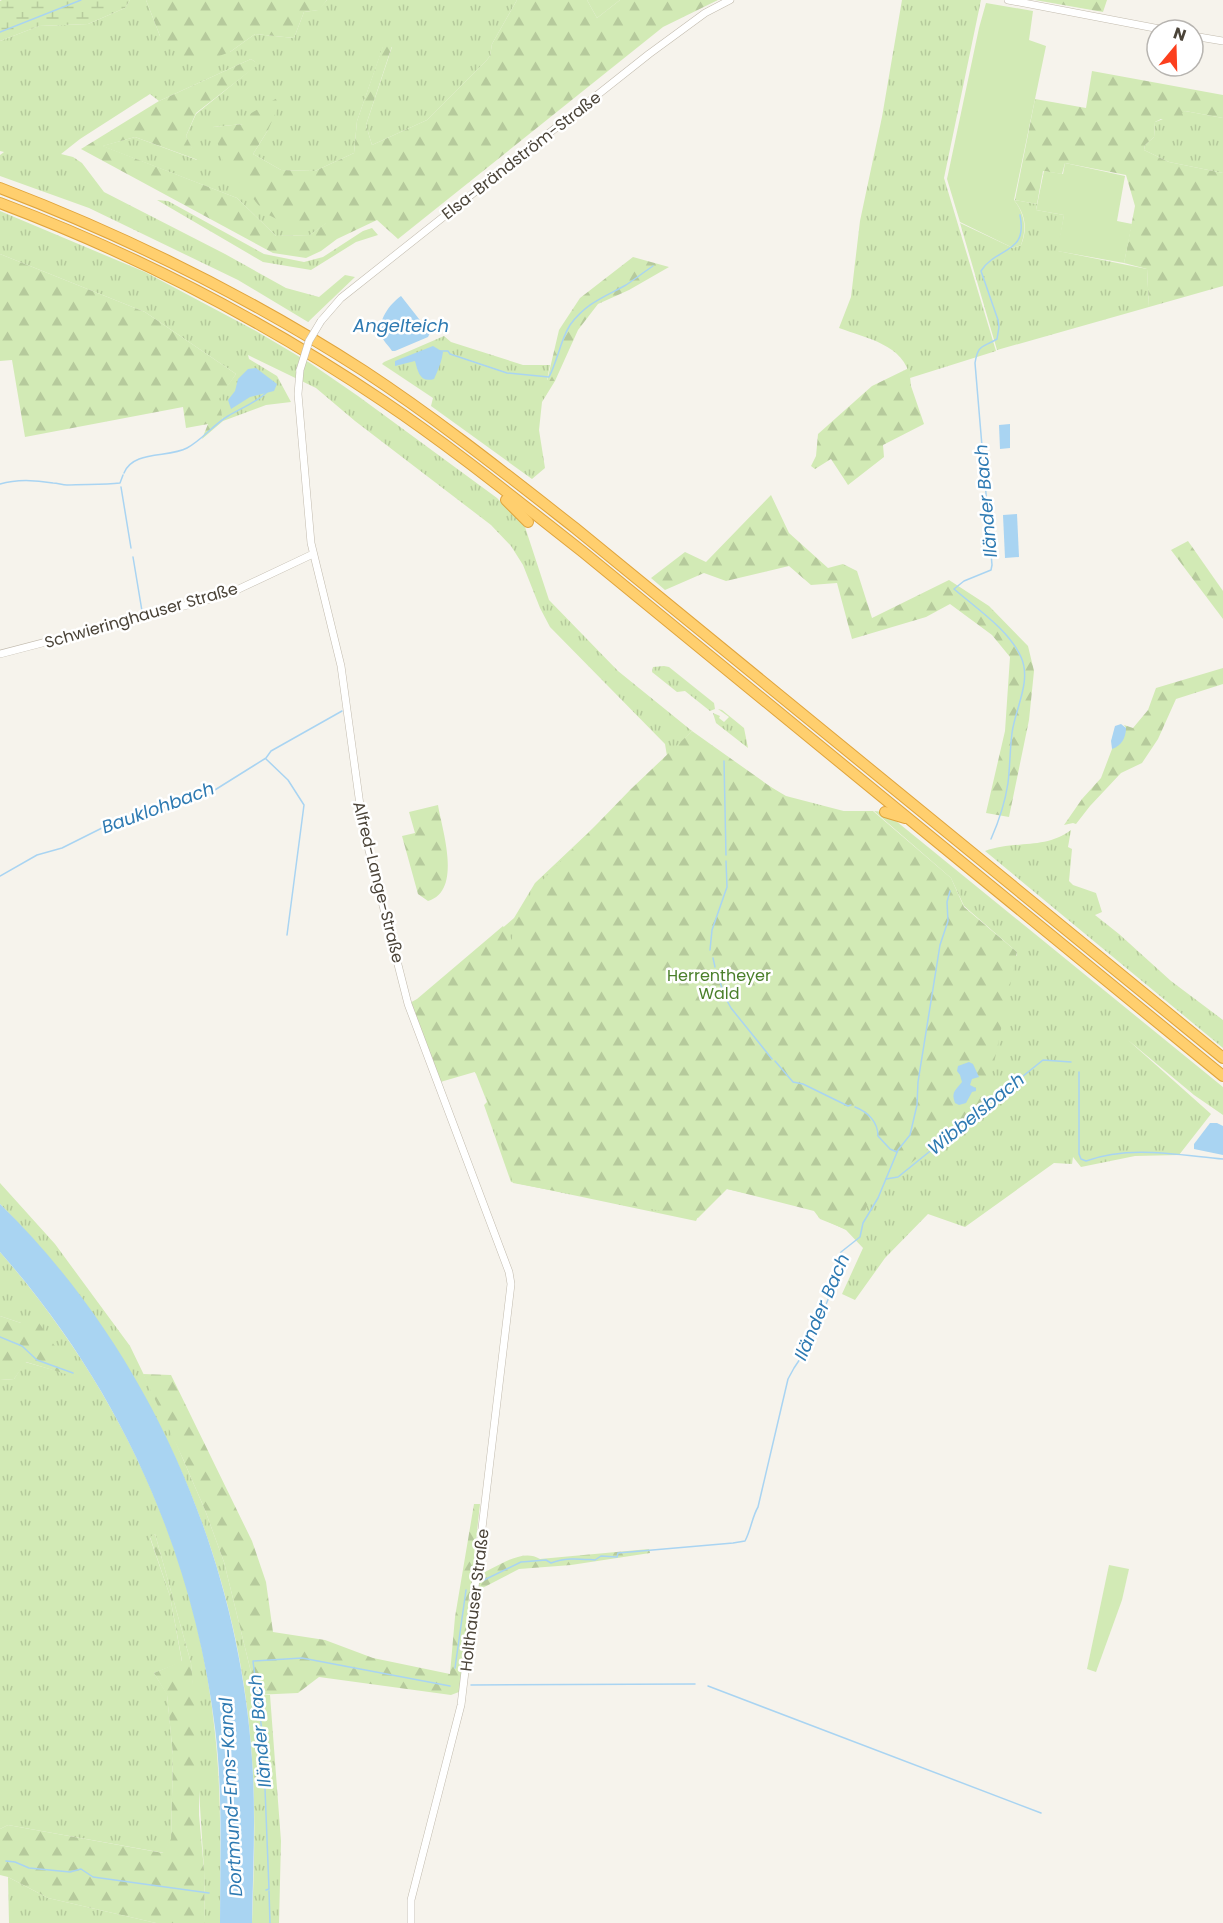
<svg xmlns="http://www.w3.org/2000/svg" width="1223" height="1923" font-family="Poppins,sans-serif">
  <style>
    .grass { fill: url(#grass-tufts) }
    .forest { fill: url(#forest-firs); fill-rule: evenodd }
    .wetland { fill: url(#wetland-marsh) }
    .garden { fill: #d2eab5 }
    .water { fill: #a9d4f2 }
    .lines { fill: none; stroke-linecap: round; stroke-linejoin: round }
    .stream { stroke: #a9d4f2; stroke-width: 1.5 }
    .tertiary-casing { stroke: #c2bbae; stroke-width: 8 }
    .motorway-casing { stroke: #e0a43c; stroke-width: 12 }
    .tertiary { stroke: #fff; stroke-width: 7 }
    .motorway { stroke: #ffcf6e; stroke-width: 10 }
    .tertiary-bridge-casing { stroke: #c2bbae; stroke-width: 8; stroke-linecap: butt }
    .tertiary-bridge { stroke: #fff; stroke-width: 7 }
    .labels { text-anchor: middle; stroke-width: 5; stroke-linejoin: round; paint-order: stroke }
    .street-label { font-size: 16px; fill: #4b4439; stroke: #fff }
    .park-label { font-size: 16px; fill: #4a7f2a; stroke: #fff }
    .water-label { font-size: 18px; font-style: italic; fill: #2e7ab2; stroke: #fff }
  </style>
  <defs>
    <pattern id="grass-tufts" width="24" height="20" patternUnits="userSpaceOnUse" patternTransform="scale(1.5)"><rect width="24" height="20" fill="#d2eab5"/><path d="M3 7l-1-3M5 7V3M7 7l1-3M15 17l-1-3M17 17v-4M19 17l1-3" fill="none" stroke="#b6ca9c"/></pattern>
    <pattern id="forest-firs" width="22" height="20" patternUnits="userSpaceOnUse" patternTransform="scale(1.5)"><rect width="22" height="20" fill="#d2eab5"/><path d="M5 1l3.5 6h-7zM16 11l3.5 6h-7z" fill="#b6ca9c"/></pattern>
    <pattern id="wetland-marsh" width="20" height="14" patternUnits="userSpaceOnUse" patternTransform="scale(1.5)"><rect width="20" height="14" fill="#d2eab5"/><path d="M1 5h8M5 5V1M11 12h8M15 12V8" fill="none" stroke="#b6ca9c"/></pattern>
  </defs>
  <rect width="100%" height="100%" fill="#f6f3ec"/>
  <!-- grass -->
  <g class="grass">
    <polygon points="130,0 146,0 160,36 230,52 255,34 294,38 304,12 318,10 327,0 517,0 492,44 490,56 486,61 427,120 372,145 366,125 392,47 383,47 357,121 354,153 315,171 281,170 253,154 268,130 243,124 213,127 328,222 310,235 276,236 237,198 102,146 135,137 197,160 186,136 196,114 258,64 251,59 159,101 150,94 80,139 61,154 73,157 82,163 104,192 225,254 286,288 319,297 345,275 355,277 308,322 238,280 89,208 0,176 0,155 4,152 0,151 0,41 39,26 88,24 125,8"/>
    <polygon points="587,0 620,0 597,18"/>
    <path d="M902 0H981L944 178 996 351 910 378C905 345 866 338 839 328L851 297 860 221 882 117Z"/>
    <polygon points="1185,111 1223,118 1223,173 1169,162 1144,150 1145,145 1154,137 1155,122"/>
    <polygon points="157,200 168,201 264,254 304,262 323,257 363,231 372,228 378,235 356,242 311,270 263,262"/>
    <path d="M1014 200 1037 204 1036 210 1064 215 1058 251 1147 269 1149 307 997 350 960 223 1013 248 1021 245C1028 229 1025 213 1014 200Z"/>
    <polygon points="0,211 145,272 256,331 310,363 358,396 497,498 525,527 549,600 618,671 692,731 667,756 665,744 550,627 540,608 523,565 511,546 491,525 355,421 316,388 248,355 249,359 277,376 291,402 266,405 223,421 218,399 236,374 145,312 0,254"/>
    <polygon points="444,336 451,342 523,365 550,365 547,380 555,381 542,402 539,430 545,468 532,479 431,406 433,398 382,364 384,362"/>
    <polygon points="664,666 669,667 714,703 715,709 710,711 685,691 677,692 652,672 653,667"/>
    <polygon points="718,709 722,710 744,728 748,748 716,723 713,713 720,716 719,718 724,722 729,717"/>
    <polygon points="715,754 786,796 859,815 953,909 1017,956 1017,952 964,906 951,878 874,811 885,812 1223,1087 1223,1115 1194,1095 1128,1040 1211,1114 1179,1155 1135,1156 1081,1167 1073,1157 1072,1164 1054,1163 965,1227 928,1214 885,1258 855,1300 842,1294 863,1248 846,1230 818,1217 819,1209 727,1189 713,1184 696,1221 511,1182 484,1105 487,1102 476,1074 469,1064 414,1005 514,918 535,883 626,797"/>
    <path d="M1071 830 1068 847 1072 849 1069 881 1073 885 1096 893 1102 912 1095 915 1119 934 1171 981 1223 1020V1048L985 851C1013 840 1045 850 1071 830Z"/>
    <path d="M0 1183 55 1244 130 1346 170 1429 205 1510 224 1562 251 1672 253 1695H270L281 1841 279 1923H252C254 1868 256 1814 252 1759 239 1552 146 1351 0 1204Z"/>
    <path d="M0 1252C118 1387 197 1553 215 1733 222 1796 220 1860 220 1923H205L204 1870 191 1663 155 1534 150 1538 170 1596 182 1662 154 1673 167 1694 173 1755 171 1840 164 1853 8 1825 0 1829V1380L14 1379 25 1362 75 1376 21 1323 0 1316Z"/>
    <polygon points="8,1877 48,1898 156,1923 9,1923"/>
  </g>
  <!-- forest -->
  <g class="forest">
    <polygon points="146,0 327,0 319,10 304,12 294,38 255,34 230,52 192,66 160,36"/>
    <polygon points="517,0 587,0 597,18 620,0 718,0 663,27 398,239 377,220 337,239 321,251 306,258 273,253 81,149 159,101 251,59 259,64 196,113 186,136 198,160 135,137 103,146 237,198 276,236 310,235 326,223 294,228 265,213 223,162 213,127 243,124 248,115 284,94 268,130 253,154 281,170 315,171 354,153 357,121 383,46 392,46 366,125 372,145 427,120 486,61 490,56 492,44"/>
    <polygon points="1035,0 1107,0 1103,12"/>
    <polygon points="1092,71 1223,95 1223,118 1185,111 1182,113 1185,120 1177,124 1161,119 1155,122 1154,137 1145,145 1144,150 1169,162 1223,173 1223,286 1149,307 1147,269 1124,263 1135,206 1126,175 1065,163 1062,174 1043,171 1037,204 1015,200 1035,99 1086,108"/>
    <polygon points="0,254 145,312 236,374 219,399 223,421 202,439 208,424 186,428 183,407 25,437 12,360 0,361"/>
    <polygon points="633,257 669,267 629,290 598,304 578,330 555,381 547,381 559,330 580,298"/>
    <polygon points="909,368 911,386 924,424 883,445 884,457 848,485 831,459 815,469 811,466 816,456 818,434 872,386"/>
    <polygon points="771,495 789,533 828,568 843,564 857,571 872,618 949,580 989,606 1028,646 1034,671 1029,720 1009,817 986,813 1005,731 1010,657 992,635 950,604 926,617 852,639 837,583 811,585 789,566 726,581 704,573 665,590 651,578 685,552 706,562"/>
    <polygon points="1188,541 1223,591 1223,619 1171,550"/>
    <polygon points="1223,668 1223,684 1176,699 1158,739 1142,763 1121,773 1090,806 1076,824 1073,823 1064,825 1082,799 1101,778 1112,749 1126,728 1124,725 1133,728 1148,710 1156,688"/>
    <path d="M692 731 792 802 815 811H873L951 878 964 907 1017 952 986 1102 906 1167 881 1175 855 1233 820 1219 814 1211 727 1189 698 1218 513 1183 478 1071 437 1083 408 1004 417 999 503 926 512 940 513 926 533 890 631 789ZM969 1062 973 1064 977 1071 970 1085 976 1088 969 1101 954 1091 962 1082 958 1066Z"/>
    <path d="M438 805C442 830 463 891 428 901L418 894 402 836 415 833 409 812Z"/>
    <polygon points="0,1316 21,1323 37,1320 76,1377 26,1362 14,1379 0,1380"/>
    <path d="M143 1374 171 1375 252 1541 266 1582 273 1632 325 1640 373 1658 450 1674 455 1617 474 1504H480L472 1577C492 1572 520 1546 540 1559L649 1549 650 1553 571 1565 519 1569 469 1595 464 1690 451 1695 319 1677 298 1693 253 1695 251 1672 224 1562 205 1510 183 1459Z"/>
    <polygon points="155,1534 191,1663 199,1749 199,1815 204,1870 205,1923 156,1923 48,1898 8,1877 0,1875 0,1829 8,1825 163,1853 171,1839 173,1755 167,1695 154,1673 182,1661 170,1596 150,1537"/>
  </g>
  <!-- wetland -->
  <polygon class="wetland" points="2,0 130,0 125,8 88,24 39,26 0,41 0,1"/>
  <!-- garden -->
  <g class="garden">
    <path d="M986 3 1033 11 1029 40 1046 46 1014 200C1025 214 1027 229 1021 245L1013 248 960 222 947 179 979 28Z"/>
    <polygon points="1065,163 1125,176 1117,221 1132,224 1124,263 1057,251 1064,215 1036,210 1044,171 1063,174"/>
    <polygon points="1109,1565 1129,1569 1122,1600 1096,1672 1087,1669"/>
  </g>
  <!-- water -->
  <g class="water">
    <path d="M401 296 430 333 428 337 395 351H392C389 346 382 340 381 334 378 319 390 304 401 296Z"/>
    <path d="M433 346 443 352C442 361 438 370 434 379 420 383 418 372 415 361L395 366V361Z"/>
    <polygon points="256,368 277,384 274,391 250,397 231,409 228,400 235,391 238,379 248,369"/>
    <polygon points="1010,424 1010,448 1000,449 999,425"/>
    <polygon points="1017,514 1019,557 1005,558 1003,515"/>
    <path d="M1121 724 1126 728C1126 738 1121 746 1112 749L1111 741 1115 726Z"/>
    <path d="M969 1062 973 1064 979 1077 972 1079 970 1085 976 1088V1091L972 1092 966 1103 959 1105 955 1103C951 1092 955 1091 962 1082L960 1075 957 1071 958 1066Z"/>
    <polygon points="1210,1123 1217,1123 1223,1126 1223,1155 1194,1149 1194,1144"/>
    <path d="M0 1204C148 1348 238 1554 252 1759 256 1814 253 1868 252 1923H220C220 1858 223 1793 215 1728 193 1550 119 1387 0 1252Z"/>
  </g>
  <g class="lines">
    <!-- stream -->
    <g class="stream">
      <polyline points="0,32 81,0"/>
      <path d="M438 351H448L450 354 507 373 549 377C558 360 560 341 570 325 586 303 604 297 626 285 635 279 644 272 653 266"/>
      <path d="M124 473C133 450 169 458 187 448 202 440 213 425 228 416 241 408 256 403 267 392"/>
      <path d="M0 484C16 479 36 480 53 483 58 483 62 485 67 485 85 484 103 485 120 483L123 475"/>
      <polyline points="121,487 131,548"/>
      <polyline points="133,557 142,611"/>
      <polyline points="266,759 288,780 304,805 287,935"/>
      <polyline points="724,761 726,855"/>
      <path d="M991 839C999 821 1005 803 1008 783 1010 766 1010 749 1012 733 1015 709 1032 681 1021 657 1009 630 976 608 954 589L964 581 991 570 992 565 975 363C978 344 982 348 997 339L999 327 998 320 981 271C997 246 1028 255 1020 215"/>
      <polyline points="0,876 37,855 62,848 110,824 158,811 168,805 210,793 266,758 271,751 342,711"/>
      <polyline points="710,950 712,930 727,887 726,861"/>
      <polyline points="713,958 715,967"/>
      <polyline points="716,970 725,997 731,1008 772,1059"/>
      <polyline points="775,1061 793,1082 803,1084 848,1106 851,1105"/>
      <path d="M1079 1072V1154L1081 1159 1086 1161C1129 1145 1178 1155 1223 1159"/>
      <path d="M855 1107C868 1112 878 1122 878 1136L890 1149 897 1152"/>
      <polyline points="886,1179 898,1177 1043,1060 1071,1062"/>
      <polyline points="0,1337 22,1346 37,1360 73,1373"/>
      <path d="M482 1581 521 1562 546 1560 551 1563C566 1557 580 1559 595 1560L601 1556 617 1557 618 1553 733 1543 745 1541C751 1530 752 1517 758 1507L788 1379 794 1368 810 1344 829 1297 833 1272 841 1252 860 1237 863 1223 878 1198 898 1150 910 1135 917 1105 918 1082 940 945 948 921 947 902 950 891"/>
      <polyline points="455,1668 466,1590"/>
      <polyline points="471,1685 695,1684"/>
      <polyline points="708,1686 1041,1813"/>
      <polyline points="6,1861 15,1862 29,1868 70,1872 81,1869 93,1877 209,1893"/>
      <polyline points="266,1890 269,1889 263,1739 253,1661 302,1658 450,1686"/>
      <polyline points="269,1891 270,1923"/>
    </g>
    <defs>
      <g id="tertiary">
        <polyline points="1008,0 1165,30"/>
        <polyline points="1193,36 1223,41"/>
        <polyline points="321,321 341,298 649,54 705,13 730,0"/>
        <polyline points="300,370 298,394 311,543 341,666 363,827 408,1004 509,1272 511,1284 461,1705 411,1900 411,1923"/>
        <polyline points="0,654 226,595 313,554"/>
      </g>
      <g id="motorway">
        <path d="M0 188C128 237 249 297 364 371 437 419 506 474 575 528L1223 1058"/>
        <path d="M0 203C135 254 263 320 383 401 453 448 518 501 583 552L1223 1076"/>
        <polyline points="506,500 528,522"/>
        <polyline points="885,812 905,818"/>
      </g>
    </defs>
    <!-- tertiary casing -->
    <use href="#tertiary" class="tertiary-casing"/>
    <!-- motorway casing -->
    <use href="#motorway" class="motorway-casing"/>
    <!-- tertiary -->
    <use href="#tertiary" class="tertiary"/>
    <!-- motorway -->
    <use href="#motorway" class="motorway"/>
    <defs>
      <polyline id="tertiary-bridge" points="300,370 309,341 321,321"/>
    </defs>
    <!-- tertiary-bridge casing -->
    <use href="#tertiary-bridge" class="tertiary-bridge-casing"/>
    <!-- tertiary-bridge -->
    <use href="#tertiary-bridge" class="tertiary-bridge"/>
  </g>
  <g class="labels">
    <!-- street labels -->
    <g class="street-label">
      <text transform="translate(521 155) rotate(-38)" y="6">Elsa-Brändström-Straße</text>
      <text transform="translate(141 615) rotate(-16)" y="6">Schwieringhauser Straße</text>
      <text transform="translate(379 882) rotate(76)" y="6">Alfred-Lange-Straße</text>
      <text transform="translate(474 1600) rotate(-83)" y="6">Holthauser Straße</text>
    </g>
    <!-- park labels -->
    <g class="park-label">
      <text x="719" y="981">Herrentheyer<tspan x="719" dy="18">Wald</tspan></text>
    </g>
    <!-- water labels -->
    <g class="water-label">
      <text x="401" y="332">Angelteich</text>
      <text transform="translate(986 501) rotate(-95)" y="6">Iländer Bach</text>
      <text transform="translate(158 808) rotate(-20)" y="6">Bauklohbach</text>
      <text transform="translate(976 1114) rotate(-39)" y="6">Wibbelsbach</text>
      <text transform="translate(822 1307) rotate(-67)" y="6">Iländer Bach</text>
      <text transform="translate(260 1731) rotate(-95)" y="6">Iländer Bach</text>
      <text transform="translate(231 1797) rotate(-93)" y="6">Dortmund-Ems-Kanal</text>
    </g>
  </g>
  <!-- north arrow -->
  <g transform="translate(1175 48) rotate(19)"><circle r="28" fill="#ffffff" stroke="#b7b4b0" stroke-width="1.5"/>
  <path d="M0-4.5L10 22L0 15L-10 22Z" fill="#fc3f1d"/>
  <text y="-9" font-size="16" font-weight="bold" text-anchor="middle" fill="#4b4439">N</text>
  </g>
</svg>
